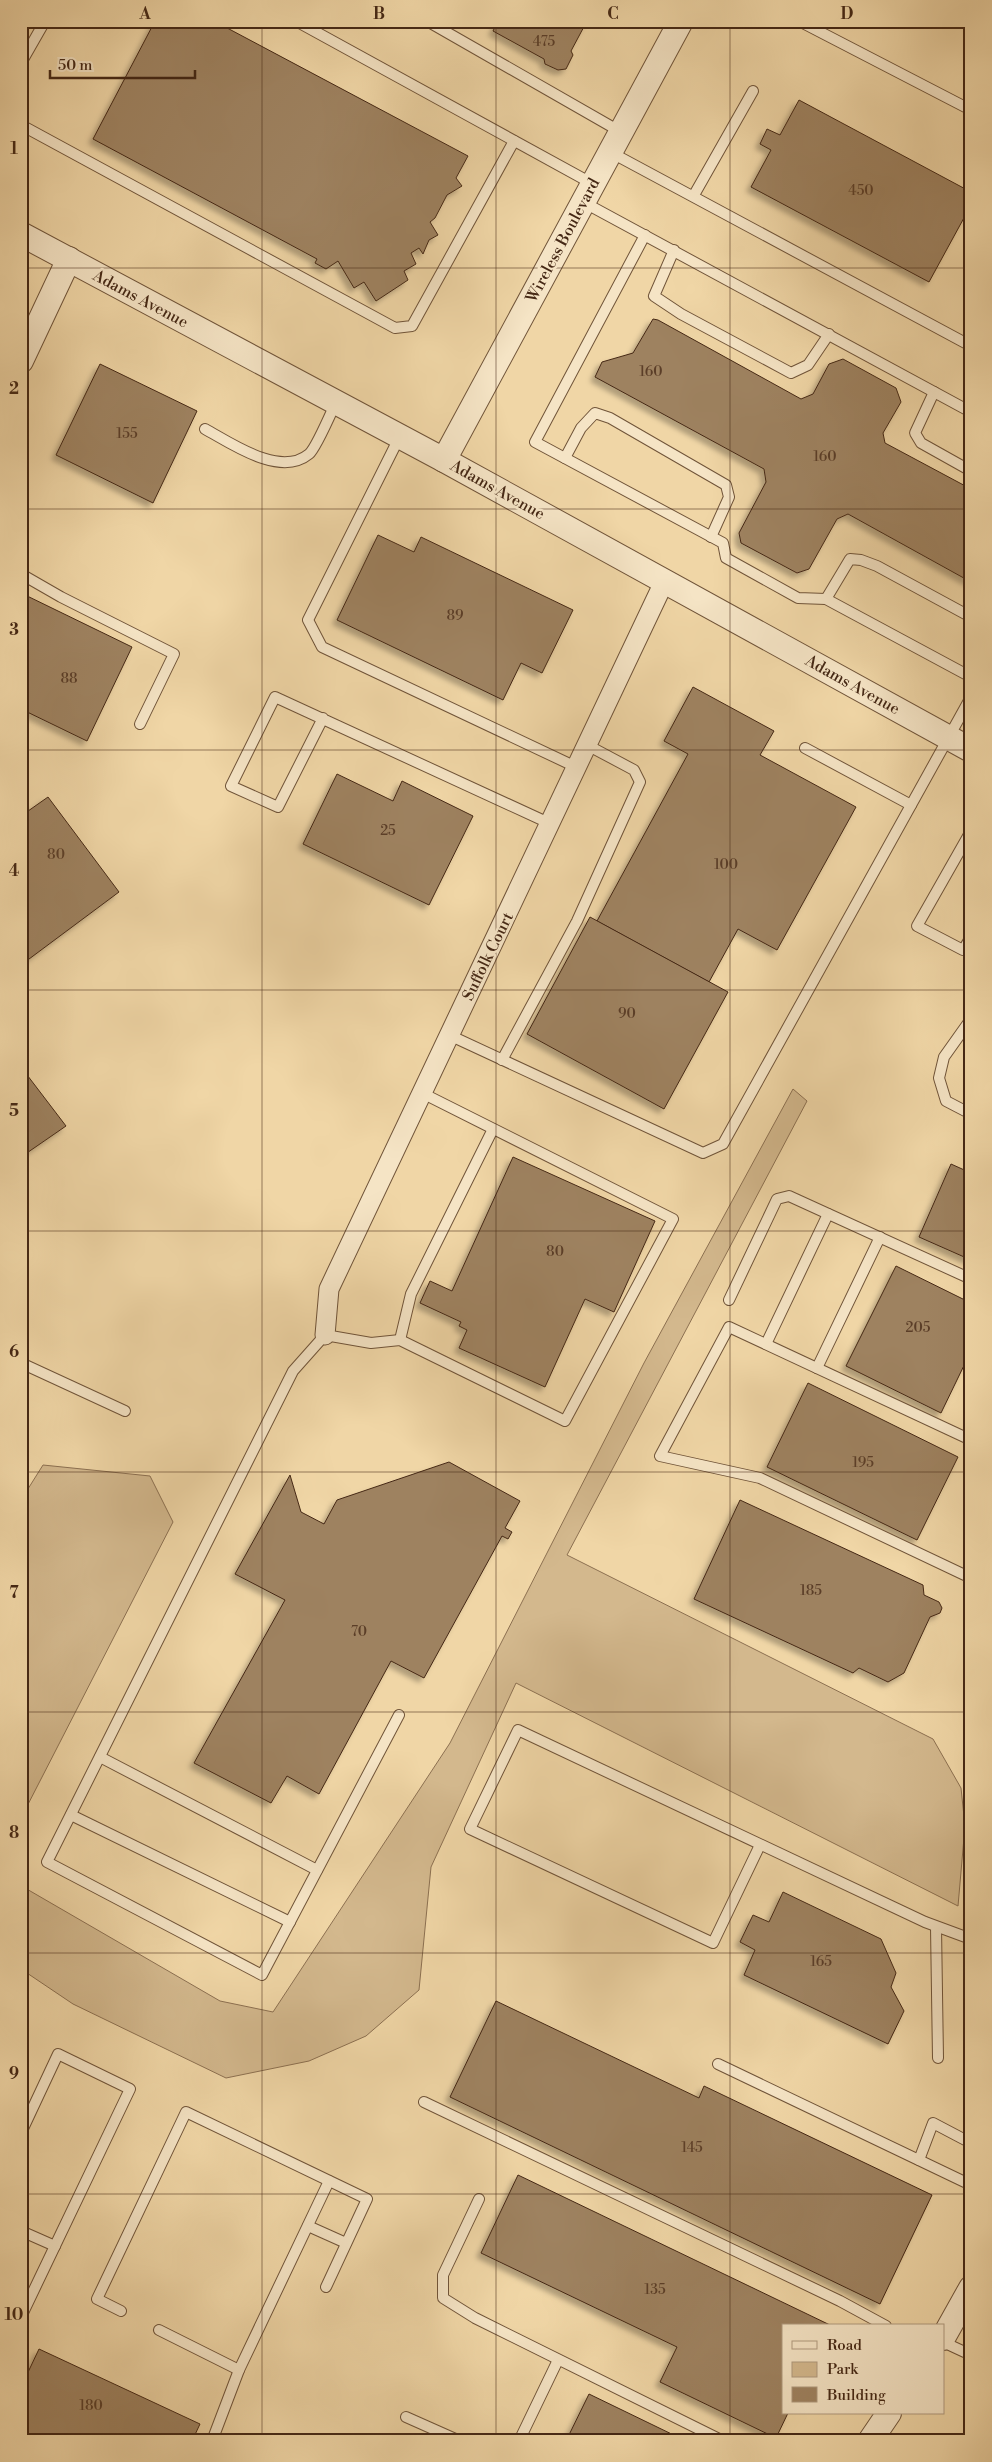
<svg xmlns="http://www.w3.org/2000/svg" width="992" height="2462" font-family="'Libre Bodoni',serif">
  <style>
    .green { fill: #d3b88d; stroke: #8c7051 }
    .building { fill: #9e8260; stroke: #452815; filter: url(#shadow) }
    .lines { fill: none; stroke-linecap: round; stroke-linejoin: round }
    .service-casing { stroke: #705439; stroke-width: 12 }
    .minor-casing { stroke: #705439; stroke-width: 21 }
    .tertiary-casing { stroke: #705439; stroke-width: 26 }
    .service { stroke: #f5e4c5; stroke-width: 10 }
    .minor { stroke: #f5e4c5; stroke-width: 19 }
    .tertiary { stroke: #f5e4c5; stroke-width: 24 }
    .grid { fill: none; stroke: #452815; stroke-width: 1; stroke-opacity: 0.55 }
    .labels { text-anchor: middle; stroke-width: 5; stroke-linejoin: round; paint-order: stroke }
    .number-label { font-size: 14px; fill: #5b3e28 }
    .street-label { font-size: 16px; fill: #452815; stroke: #f5e4c5 }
    .neatline { fill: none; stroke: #452815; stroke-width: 2 }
    .grid-label { font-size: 16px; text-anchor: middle; font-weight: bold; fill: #452815 }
  </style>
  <defs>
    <filter id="shadow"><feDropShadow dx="-4.5" dy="4.5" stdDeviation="2.5" flood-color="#0004"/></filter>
  </defs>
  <rect width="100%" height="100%" fill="#f0d6a6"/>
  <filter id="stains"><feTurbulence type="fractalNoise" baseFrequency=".004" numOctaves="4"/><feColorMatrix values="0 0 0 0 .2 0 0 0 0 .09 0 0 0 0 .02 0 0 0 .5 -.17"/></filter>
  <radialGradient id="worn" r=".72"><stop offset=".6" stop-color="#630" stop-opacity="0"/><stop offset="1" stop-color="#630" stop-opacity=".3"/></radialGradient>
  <!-- green -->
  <g class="green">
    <polygon points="793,1089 807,1101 567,1555 933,1739 961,1788 965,1826 958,1906 516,1683 431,1867 419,1990 366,2036 309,2061 226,2078 73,2004 21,1969 21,1877 25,1888 220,2001 273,2012 450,1743 644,1363"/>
    <polygon points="43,1465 150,1476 173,1522 21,1818 21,1500"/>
  </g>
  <!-- building -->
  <g class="building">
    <polygon points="155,21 214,21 468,156 456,178 462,186 447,195 435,218 430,222 438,235 429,240 423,254 419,248 411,253 416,264 404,271 408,280 376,301 364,282 354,288 338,261 326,269 315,263 317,259 93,139"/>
    <polygon points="498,21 587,21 571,51 573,55 566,69 558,70 545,64 544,59 493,31"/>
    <polygon points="799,100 971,192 971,205 929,282 751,187 771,150 760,144 767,129 780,135"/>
    <polygon points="653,319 658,320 801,399 813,394 829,364 843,359 896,388 901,402 883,433 885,443 971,489 971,582 848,514 837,519 809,569 797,573 741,543 739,533 766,482 764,469 595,377 602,362 633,353"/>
    <polygon points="100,364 197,411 153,503 56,455"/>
    <polygon points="378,535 414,552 421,537 573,610 542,673 521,663 503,700 337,620"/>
    <polygon points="21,593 132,647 87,741 21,709"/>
    <polygon points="693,687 774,731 760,755 856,807 777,950 738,929 709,982 597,921 688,754 664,741"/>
    <polygon points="337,774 393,801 402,781 473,816 429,905 303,844"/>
    <polygon points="48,797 119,892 21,965 21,816"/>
    <polygon points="590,917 728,992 664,1109 527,1034"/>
    <polygon points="21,1067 66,1126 21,1157"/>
    <polygon points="513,1157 655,1221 614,1312 585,1299 545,1387 459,1348 467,1330 459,1326 461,1322 420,1303 430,1281 452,1291"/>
    <polygon points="951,1164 971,1173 971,1260 919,1237"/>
    <polygon points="896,1266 971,1303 971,1351 941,1413 846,1366"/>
    <polygon points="808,1383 958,1457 917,1540 767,1467"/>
    <polygon points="449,1462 520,1501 505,1528 512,1532 508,1539 502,1536 424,1678 391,1661 319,1794 287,1776 271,1803 194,1763 285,1600 235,1574 290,1475 301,1512 324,1524 337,1500"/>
    <polygon points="740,1500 923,1585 924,1595 939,1602 942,1608 940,1613 930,1617 904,1673 888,1682 859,1668 853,1673 694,1599"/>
    <polygon points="783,1892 881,1939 896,1973 891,1987 904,2011 888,2044 744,1975 755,1950 740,1942 753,1915 769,1922"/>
    <polygon points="496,2001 699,2098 704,2086 932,2195 880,2304 450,2097"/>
    <polygon points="518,2175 830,2325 783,2326 783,2413 788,2413 776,2438 660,2382 677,2347 481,2253"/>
    <polygon points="39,2349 200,2424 192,2441 21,2441 21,2387"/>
    <polygon points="589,2394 686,2441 566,2441"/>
  </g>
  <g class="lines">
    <defs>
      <g id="service">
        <polyline points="296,21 593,184"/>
        <polyline points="427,21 621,132"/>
        <polyline points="799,21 971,110"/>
        <polyline points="21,63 45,21"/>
        <polyline points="21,125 395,328 412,326 514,141"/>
        <polyline points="610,152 971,346"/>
        <polyline points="694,195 753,91"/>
        <polyline points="583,202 971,412"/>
        <polyline points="645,235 535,442 723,543 726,558 798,598 826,599 971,677"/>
        <polyline points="674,250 654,296 681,314 791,373 808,365 829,334"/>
        <polyline points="934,392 915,433 921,443 971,471"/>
        <path d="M205 429C231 443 280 478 309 454 316 448 331 413 336 402"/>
        <polyline points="400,436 308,620 322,647 576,767"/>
        <polyline points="565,458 581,428 595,413 610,418 726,485 729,497 711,537"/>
        <polyline points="21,574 61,597 174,654 140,724"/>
        <polyline points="826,599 850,559 861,560 877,566 971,617"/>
        <polyline points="323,718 278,807 231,786 275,697 551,824"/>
        <polyline points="805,748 911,805"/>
        <polyline points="971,831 917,926 963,950 971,937"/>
        <polyline points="971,1019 944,1057 939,1078 946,1101 971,1114"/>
        <polyline points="449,1035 703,1153 723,1144 971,697"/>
        <polyline points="502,1060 577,921 640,782 634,770 587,745"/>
        <polyline points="729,1300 777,1199 789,1196 971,1279"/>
        <polyline points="400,1340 411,1294 493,1129"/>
        <polyline points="766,1344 828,1214"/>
        <polyline points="21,1363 125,1411"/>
        <polyline points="817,1368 880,1237"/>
        <polyline points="971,1440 729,1327 660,1456 760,1478 971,1578"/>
        <polyline points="399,1715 262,1975 47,1862 293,1371 325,1335 371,1343 400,1340 565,1421 673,1219 422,1093"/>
        <polyline points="100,1757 317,1870"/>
        <polyline points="71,1815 290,1922"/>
        <polyline points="760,1845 713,1943 470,1829 518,1730 925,1922 971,1939"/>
        <polyline points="936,1927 938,2058"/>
        <polyline points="718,2064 971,2185"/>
        <polyline points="424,2102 840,2301 886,2326"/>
        <polyline points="21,2133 58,2054 130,2089 21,2317"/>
        <polyline points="919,2160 933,2123 971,2143"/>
        <polyline points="479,2199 443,2275 443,2298 475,2318 723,2441"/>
        <polyline points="308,2226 346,2243"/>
        <polyline points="21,2231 55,2246"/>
        <polyline points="121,2311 97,2299 186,2112 367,2199 326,2287"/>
        <polyline points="159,2330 239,2370"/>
        <polyline points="943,2342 971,2355"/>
        <polyline points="406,2417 460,2441"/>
        <polyline points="212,2441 239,2370 329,2181"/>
        <polyline points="519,2441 558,2360"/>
        <polyline points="968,2441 971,2438"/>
      </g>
      <polyline id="minor" points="325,1335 329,1289 665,580"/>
      <g id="tertiary">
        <polyline points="21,234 444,460 971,750"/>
        <polyline points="21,361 69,259"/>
        <polyline points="444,460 681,21"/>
        <polyline points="943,2338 971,2288"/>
        <polyline points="870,2441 889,2413"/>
      </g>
    </defs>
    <!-- service casing -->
    <use href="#service" class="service-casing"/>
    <!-- minor casing -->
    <use href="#minor" class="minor-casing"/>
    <!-- tertiary casing -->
    <use href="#tertiary" class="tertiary-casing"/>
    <!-- service -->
    <use href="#service" class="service"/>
    <!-- minor -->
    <use href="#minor" class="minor"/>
    <!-- tertiary -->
    <use href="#tertiary" class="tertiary"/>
  </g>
  <!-- grid -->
  <path class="grid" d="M262 21V2441M496 21V2441M730 21V2441M21 268H971M21 509H971M21 750H971M21 990H971M21 1231H971M21 1472H971M21 1712H971M21 1953H971M21 2194H971"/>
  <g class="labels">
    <!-- number labels -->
    <g class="number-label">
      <text x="544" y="46">475</text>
      <text x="861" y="195">450</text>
      <text x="651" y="376">160</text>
      <text x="127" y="438">155</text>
      <text x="825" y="461">160</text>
      <text x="455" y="620">89</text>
      <text x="69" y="683">88</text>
      <text x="388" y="835">25</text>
      <text x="56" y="859">80</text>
      <text x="726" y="869">100</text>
      <text x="627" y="1018">90</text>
      <text x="555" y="1256">80</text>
      <text x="918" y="1332">205</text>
      <text x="863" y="1467">195</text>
      <text x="811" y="1595">185</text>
      <text x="359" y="1636">70</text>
      <text x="821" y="1966">165</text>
      <text x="692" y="2152">145</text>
      <text x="655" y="2294">135</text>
      <text x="91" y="2410">180</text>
    </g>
    <!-- street labels -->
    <g class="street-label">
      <text transform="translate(562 240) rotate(-62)" y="6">Wireless Boulevard</text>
      <text transform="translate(141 298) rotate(28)" y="6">Adams Avenue</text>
      <text transform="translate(498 489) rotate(29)" y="6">Adams Avenue</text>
      <text transform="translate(853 684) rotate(29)" y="6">Adams Avenue</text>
      <text transform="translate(487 956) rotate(-64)" y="6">Suffolk Court</text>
    </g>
  </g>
  <!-- margin -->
  <rect width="992" height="2462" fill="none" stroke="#f0d6a6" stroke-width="55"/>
  <!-- legend -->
  <rect x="782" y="2324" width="162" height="90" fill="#f5e4c5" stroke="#af997f"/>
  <rect x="792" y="2341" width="25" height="8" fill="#f5e4c5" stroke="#af997f"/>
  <text x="827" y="2350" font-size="15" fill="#452815">Road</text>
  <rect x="792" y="2362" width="25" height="15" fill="#d3b88d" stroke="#af997f"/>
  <text x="827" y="2374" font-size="15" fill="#452815">Park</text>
  <rect x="792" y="2387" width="25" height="15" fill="#9e8260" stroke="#af997f"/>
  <text x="827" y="2400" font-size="15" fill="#452815">Building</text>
  <!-- scale -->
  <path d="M50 70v8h145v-8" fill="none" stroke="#452815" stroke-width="2.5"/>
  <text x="58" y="70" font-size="15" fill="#452815" stroke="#f5e4c5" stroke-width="4" paint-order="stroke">50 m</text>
  <rect x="28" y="28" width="936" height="2406" class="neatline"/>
  <g class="grid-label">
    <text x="145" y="19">A</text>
    <text x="379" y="19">B</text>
    <text x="613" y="19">C</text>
    <text x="847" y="19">D</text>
    <text x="14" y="154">1</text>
    <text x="14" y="394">2</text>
    <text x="14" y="635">3</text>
    <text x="14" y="876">4</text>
    <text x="14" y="1116">5</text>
    <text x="14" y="1357">6</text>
    <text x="14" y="1598">7</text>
    <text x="14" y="1838">8</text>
    <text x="14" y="2079">9</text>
    <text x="14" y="2320">10</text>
  </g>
  <rect width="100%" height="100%" filter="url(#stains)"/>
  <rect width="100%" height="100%" fill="url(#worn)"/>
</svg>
